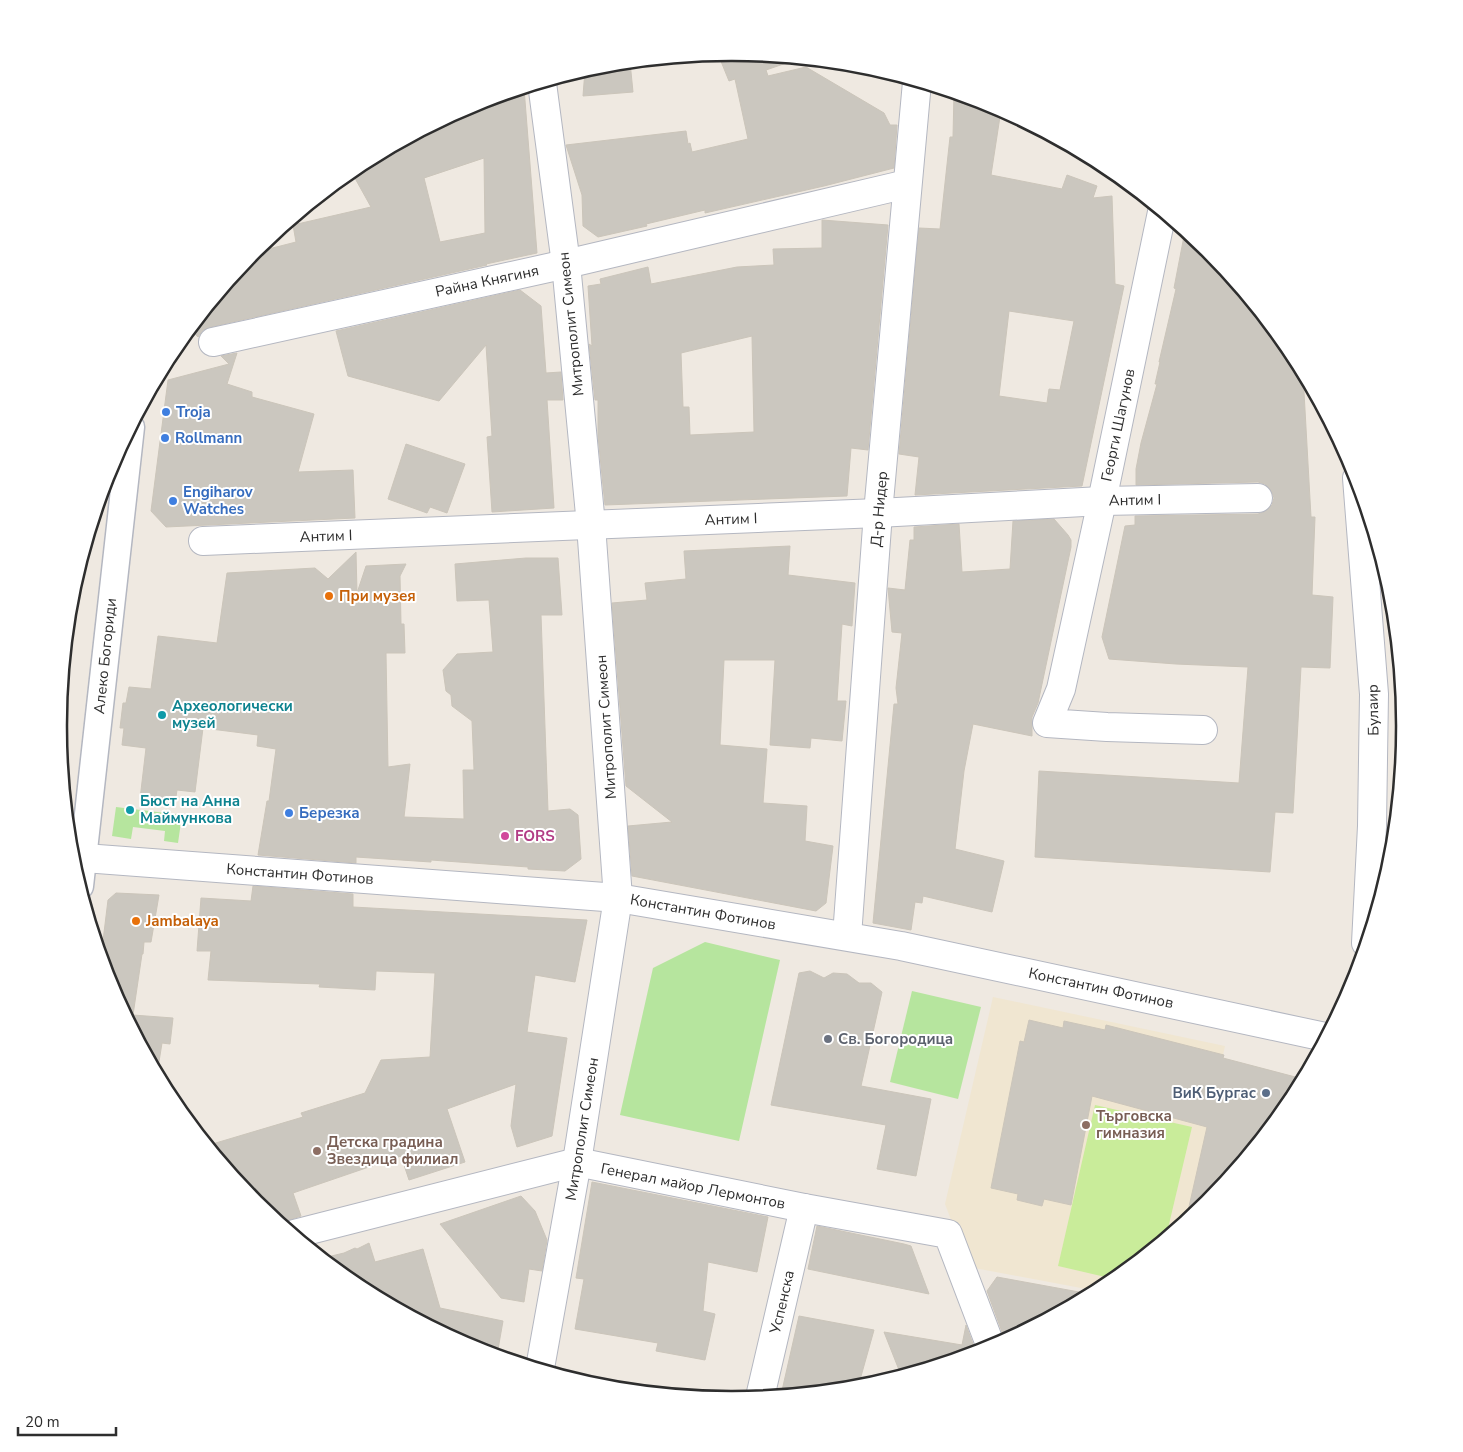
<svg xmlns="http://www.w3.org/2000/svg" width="1463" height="1452" font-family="'Nunito Sans',sans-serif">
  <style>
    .education { fill: #f0e6d1 }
    .green { fill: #b6e59e }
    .pitch { fill: #c9ec9a }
    .building { fill: #cbc7bf; stroke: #cbc5ba; fill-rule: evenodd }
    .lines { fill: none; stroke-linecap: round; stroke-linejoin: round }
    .pedestrian-casing { stroke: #b4b7c1; stroke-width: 29 }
    .minor-casing { stroke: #b4b7c1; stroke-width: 30 }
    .secondary-casing { stroke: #b4b7c1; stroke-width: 30 }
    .pedestrian { stroke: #fff; stroke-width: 26 }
    .minor { stroke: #fff; stroke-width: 28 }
    .secondary { stroke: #fff; stroke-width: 28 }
    .shop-dot { fill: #3f7fe0; stroke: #fff; stroke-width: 2 }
    .food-dot { fill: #e8710a; stroke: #fff; stroke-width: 2 }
    .culture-dot { fill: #0f9aa8; stroke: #fff; stroke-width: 2 }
    .hotel-dot { fill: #d1479c; stroke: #fff; stroke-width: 2 }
    .worship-dot { fill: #6b7280; stroke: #fff; stroke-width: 2 }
    .service-dot { fill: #5c6f8a; stroke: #fff; stroke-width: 2 }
    .education-dot { fill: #8d6e63; stroke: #fff; stroke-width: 2 }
    .labels { text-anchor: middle; stroke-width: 4; stroke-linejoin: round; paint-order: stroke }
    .street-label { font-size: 15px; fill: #2e2e2e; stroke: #fff }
    .shop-label { font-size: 15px; font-weight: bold; fill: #366cbe; stroke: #fff; text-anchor: start }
    .food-label { font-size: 15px; font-weight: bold; fill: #c56008; stroke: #fff; text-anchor: start }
    .culture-label { font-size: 15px; font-weight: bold; fill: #0d838f; stroke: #fff; text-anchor: start }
    .hotel-label { font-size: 15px; font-weight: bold; fill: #b23c85; stroke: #fff; text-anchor: start }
    .worship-label { font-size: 15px; font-weight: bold; fill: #5b616d; stroke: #fff; text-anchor: start }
    .service-label { font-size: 15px; font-weight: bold; fill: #4e5e75; stroke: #fff; text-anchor: end }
    .education-label { font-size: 15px; font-weight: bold; fill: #785e54; stroke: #fff; text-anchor: start }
    .rim { fill: none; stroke: #2e2e2e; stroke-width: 2.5 }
  </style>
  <rect width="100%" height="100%" fill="#efe9e1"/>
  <!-- education -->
  <polygon class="education" points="993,997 1225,1046 1187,1219 1105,1286 1097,1291 969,1267 945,1204"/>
  <!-- green -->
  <g class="green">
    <polygon points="116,807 182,815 178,843 164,841 165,831 133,827 131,839 112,836"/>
    <polygon points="705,942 780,960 739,1141 620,1115 653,968"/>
    <polygon points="912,991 981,1007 958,1099 890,1082"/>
  </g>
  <!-- pitch -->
  <polygon class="pitch" points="1095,1105 1192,1127 1166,1237 1114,1279 1058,1266"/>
  <!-- building -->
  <g class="building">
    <polygon points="732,52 798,59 766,70 768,76 806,67 884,113 890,125 897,125 894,168 824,186 705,213 705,210 646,224 647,226 598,237 583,226 582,195 566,145 686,131 688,144 690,143 692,152 748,139 735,79 729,81 718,54"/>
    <polygon points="630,62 633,92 583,96 585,70 600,65"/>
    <path d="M524 88 537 253 486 264 487 265 210 327 203 330 198 337 190 329 253 253 296 242 293 225 371 207 351 171 358 166 474 104ZM484 158 485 233 440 242 424 178Z"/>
    <path d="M954 93 990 104 1001 110 991 175 1062 189 1067 175 1097 186 1093 198 1112 196 1115 284 1124 286 1082 486 915 495 919 457 899 454 919 228 940 229 950 137H953ZM1009 311 1074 321 1060 390 1049 389 1047 403 999 396Z"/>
    <path d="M822 220 888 225 868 450 851 448 847 496 605 505 598 436V400H595L589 344 592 346 588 286 601 284 600 279 648 267 651 284 737 267 774 265 773 249 822 248ZM752 336 754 432 690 435 689 407H683L681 353Z"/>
    <polygon points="1185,231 1208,250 1292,352 1303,374 1311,517 1315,517 1312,595 1333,597 1330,668 1301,667 1293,813 1275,812 1270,872 1035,857 1039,771 1239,783 1248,667 1176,664 1109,659 1102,637 1125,526 1135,525 1135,516 1258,514 1266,511 1272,505 1274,498 1271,490 1265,484 1258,482 1136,485 1136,469 1141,443 1157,384 1155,384 1160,362 1159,362 1176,289 1174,288"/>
    <polygon points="520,290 541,306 546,373 561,372 563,400 547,400 554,508 492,512 487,437 492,436 486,345 439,401 348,376 336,331"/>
    <polygon points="237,353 227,384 252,392 252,397 314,414 298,472 353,470 355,518 166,527 151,511 168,380 229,364 221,356"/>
    <polygon points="406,444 465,464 447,513 430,507 427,513 388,499"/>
    <polygon points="1054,519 1068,535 1071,540 1071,547 1038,703 1032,717 1032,736 973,724 964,771 955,849 1004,861 992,912 923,896 922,903 915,902 911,930 873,923 894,704 898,704 896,688 902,633 892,632 888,588 905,590 910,540 914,540 914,527 959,524 962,572 1010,569 1013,521"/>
    <polygon points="790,546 788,575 855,583 852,626 842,624 837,701 846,701 842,741 811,738 810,748 770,745 775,660 724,660 720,745 767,749 763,803 807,806 805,841 833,846 826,903 816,911 632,876 628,826 672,822 626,786 612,603 647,600 645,583 686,579 684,551"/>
    <polygon points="356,552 357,593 366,566 406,564 400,576 401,624 404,624 405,653 386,653 388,767 410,764 404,817 464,819 463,770 474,770 472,721 452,706 451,695 446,691 443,670 457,654 493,652 489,600 457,601 455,564 526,558 558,558 562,615 541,615 548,811 570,809 578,815 581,859 565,871 528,869 528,867 431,860 431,862 356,857 356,863 258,855 267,801 269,801 276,749 257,746 258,735 203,728 195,792 177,790 175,803 140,799 146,748 122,745 124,728 120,728 123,703 126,703 129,687 151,689 158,636 217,643 227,573 315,568 328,579"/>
    <polygon points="253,886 353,894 353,907 587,920 575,982 535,975 527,1032 567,1038 552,1136 517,1147 511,1126 516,1084 447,1109 465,1162 409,1180 401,1156 293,1193 301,1216 280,1223 255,1202 209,1145 303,1117 301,1113 365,1093 381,1060 430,1057 435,973 376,971 375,990 319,987 320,984 208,980 211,951 197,951 201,898 251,901"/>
    <polygon points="116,893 159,895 151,942 144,942 143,954 142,954 133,1015 173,1018 170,1044 162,1043 157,1074 109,983 101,957 108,900"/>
    <polygon points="810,971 824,978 833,973 847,974 859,983 871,983 882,992 861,1086 931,1099 916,1176 877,1169 886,1125 771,1105 799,973"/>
    <polygon points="1029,1020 1063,1028 1064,1021 1105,1030 1106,1025 1224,1055 1223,1058 1303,1079 1291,1100 1208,1202 1186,1220 1207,1127 1092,1096 1071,1205 1044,1199 1042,1206 1017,1200 1018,1194 991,1188 1020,1041 1024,1042"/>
    <polygon points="592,1182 768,1217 757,1272 708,1262 703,1311 715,1314 705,1360 656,1351 658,1343 575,1329 584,1279 576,1278"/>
    <polygon points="521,1196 535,1211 547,1240 542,1271 529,1269 524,1302 501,1298 440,1224"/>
    <polygon points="817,1226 904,1244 911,1246 929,1294 808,1269"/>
    <polygon points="369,1243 375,1262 423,1249 440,1308 503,1321 497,1355 474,1348 357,1286 323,1258 344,1253 355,1248 357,1249"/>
    <polygon points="997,1277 1090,1294 1005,1340 987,1291"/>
    <polygon points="799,1316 874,1330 858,1387 781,1395"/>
    <polygon points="966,1325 976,1352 901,1375 884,1332 962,1345"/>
  </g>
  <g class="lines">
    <defs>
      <polyline id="pedestrian" points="80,886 131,427"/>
      <g id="minor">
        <polyline points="1162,212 1102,501 1061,689 1047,723 1107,727 1203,730"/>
        <polyline points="213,342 566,264 907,184"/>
        <polyline points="203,541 878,513 1102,501 1258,498"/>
        <polyline points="71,857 618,898 901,946 1325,1037"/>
        <polyline points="847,936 878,513 917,82"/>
        <polyline points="294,1234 577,1162 804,1208 948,1234 991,1347"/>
        <polyline points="540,1368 577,1162 618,898 591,525 566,264 542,83"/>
        <polyline points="760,1397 804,1208"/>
      </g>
      <polyline id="secondary" points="1357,478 1374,694 1372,826 1366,943"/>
    </defs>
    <!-- pedestrian casing -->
    <use href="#pedestrian" class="pedestrian-casing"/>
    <!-- minor casing -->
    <use href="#minor" class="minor-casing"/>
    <!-- secondary casing -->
    <use href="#secondary" class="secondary-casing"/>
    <!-- pedestrian -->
    <use href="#pedestrian" class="pedestrian"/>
    <!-- minor -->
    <use href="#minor" class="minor"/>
    <!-- secondary -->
    <use href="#secondary" class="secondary"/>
  </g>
  <!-- markers -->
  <g class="shop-dot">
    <circle cx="166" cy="412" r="5"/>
    <circle cx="165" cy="438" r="5"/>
    <circle cx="173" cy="501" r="5"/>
    <circle cx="289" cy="813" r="5"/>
  </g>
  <g class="food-dot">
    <circle cx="329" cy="596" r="5"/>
    <circle cx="136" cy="921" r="5"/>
  </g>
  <g class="culture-dot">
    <circle cx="162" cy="715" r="5"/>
    <circle cx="130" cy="810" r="5"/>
  </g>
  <circle class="hotel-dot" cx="505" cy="836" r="5"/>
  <circle class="worship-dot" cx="828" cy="1039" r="5"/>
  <circle class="service-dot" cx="1266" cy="1093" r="5"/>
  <g class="education-dot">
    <circle cx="1086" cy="1125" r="5"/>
    <circle cx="317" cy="1151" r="5"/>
  </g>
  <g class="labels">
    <!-- street labels -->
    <g class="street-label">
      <text transform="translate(487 281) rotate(-12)" y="5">Райна Княгиня</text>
      <text transform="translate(571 324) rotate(-96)" y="5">Митрополит Симеон</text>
      <text transform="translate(1118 425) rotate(-78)" y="5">Георги Шагунов</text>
      <text transform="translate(1135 500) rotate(-1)" y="5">Антим I</text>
      <text transform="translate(879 509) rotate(-85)" y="5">Д-р Нидер</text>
      <text transform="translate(731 519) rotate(-2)" y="5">Антим I</text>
      <text transform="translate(326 536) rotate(-2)" y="5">Антим I</text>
      <text transform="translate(105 656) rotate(-84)" y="5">Алеко Богориди</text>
      <text transform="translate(1373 710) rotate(-91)" y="5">Булаир</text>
      <text transform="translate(606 727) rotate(-94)" y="5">Митрополит Симеон</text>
      <text transform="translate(300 874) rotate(4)" y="5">Константин Фотинов</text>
      <text transform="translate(703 912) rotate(10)" y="5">Константин Фотинов</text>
      <text transform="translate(1101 988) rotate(12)" y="5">Константин Фотинов</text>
      <text transform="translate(582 1129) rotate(-81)" y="5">Митрополит Симеон</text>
      <text transform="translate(693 1186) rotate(11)" y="5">Генерал майор Лермонтов</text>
      <text transform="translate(782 1302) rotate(-77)" y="5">Успенска</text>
    </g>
    <!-- shop labels -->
    <g class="shop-label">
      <text x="176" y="417">Troja</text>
      <text x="175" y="443">Rollmann</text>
      <text x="183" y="497">Engiharov<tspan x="183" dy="17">Watches</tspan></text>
      <text x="299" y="818">Березка</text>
    </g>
    <!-- food labels -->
    <g class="food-label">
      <text x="339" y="601">При музея</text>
      <text x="146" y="926">Jambalaya</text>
    </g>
    <!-- culture labels -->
    <g class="culture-label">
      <text x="172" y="711">Археологически<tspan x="172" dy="17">музей</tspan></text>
      <text x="140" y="806">Бюст на Анна<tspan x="140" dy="17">Маймункова</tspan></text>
    </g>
    <!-- hotel labels -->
    <g class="hotel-label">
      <text x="515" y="841">FORS</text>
    </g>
    <!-- worship labels -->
    <g class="worship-label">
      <text x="838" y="1044">Св. Богородица</text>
    </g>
    <!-- service labels -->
    <g class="service-label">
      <text x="1256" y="1098">ВиК Бургас</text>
    </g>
    <!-- education labels -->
    <g class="education-label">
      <text x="1096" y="1121">Търговска<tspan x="1096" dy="17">гимназия</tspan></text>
      <text x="327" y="1147">Детска градина<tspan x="327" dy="17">Звездица филиал</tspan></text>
    </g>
  </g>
  <!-- crop -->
  <path d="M0 0H1463V1452H0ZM731 61H732A664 664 0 0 1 1396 725V727A664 664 0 0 1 732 1391H731A664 664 0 0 1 67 727V725A664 664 0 0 1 731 61Z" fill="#fff" fill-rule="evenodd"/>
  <path class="rim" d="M731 61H732A664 664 0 0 1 1396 725V727A664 664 0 0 1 732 1391H731A664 664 0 0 1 67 727V725A664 664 0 0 1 731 61Z"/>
  <!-- scale -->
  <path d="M18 1427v8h98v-8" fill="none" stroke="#2e2e2e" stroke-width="2.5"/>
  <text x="25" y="1427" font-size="15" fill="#2e2e2e" stroke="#ffffff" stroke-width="4" paint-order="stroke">20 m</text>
</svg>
